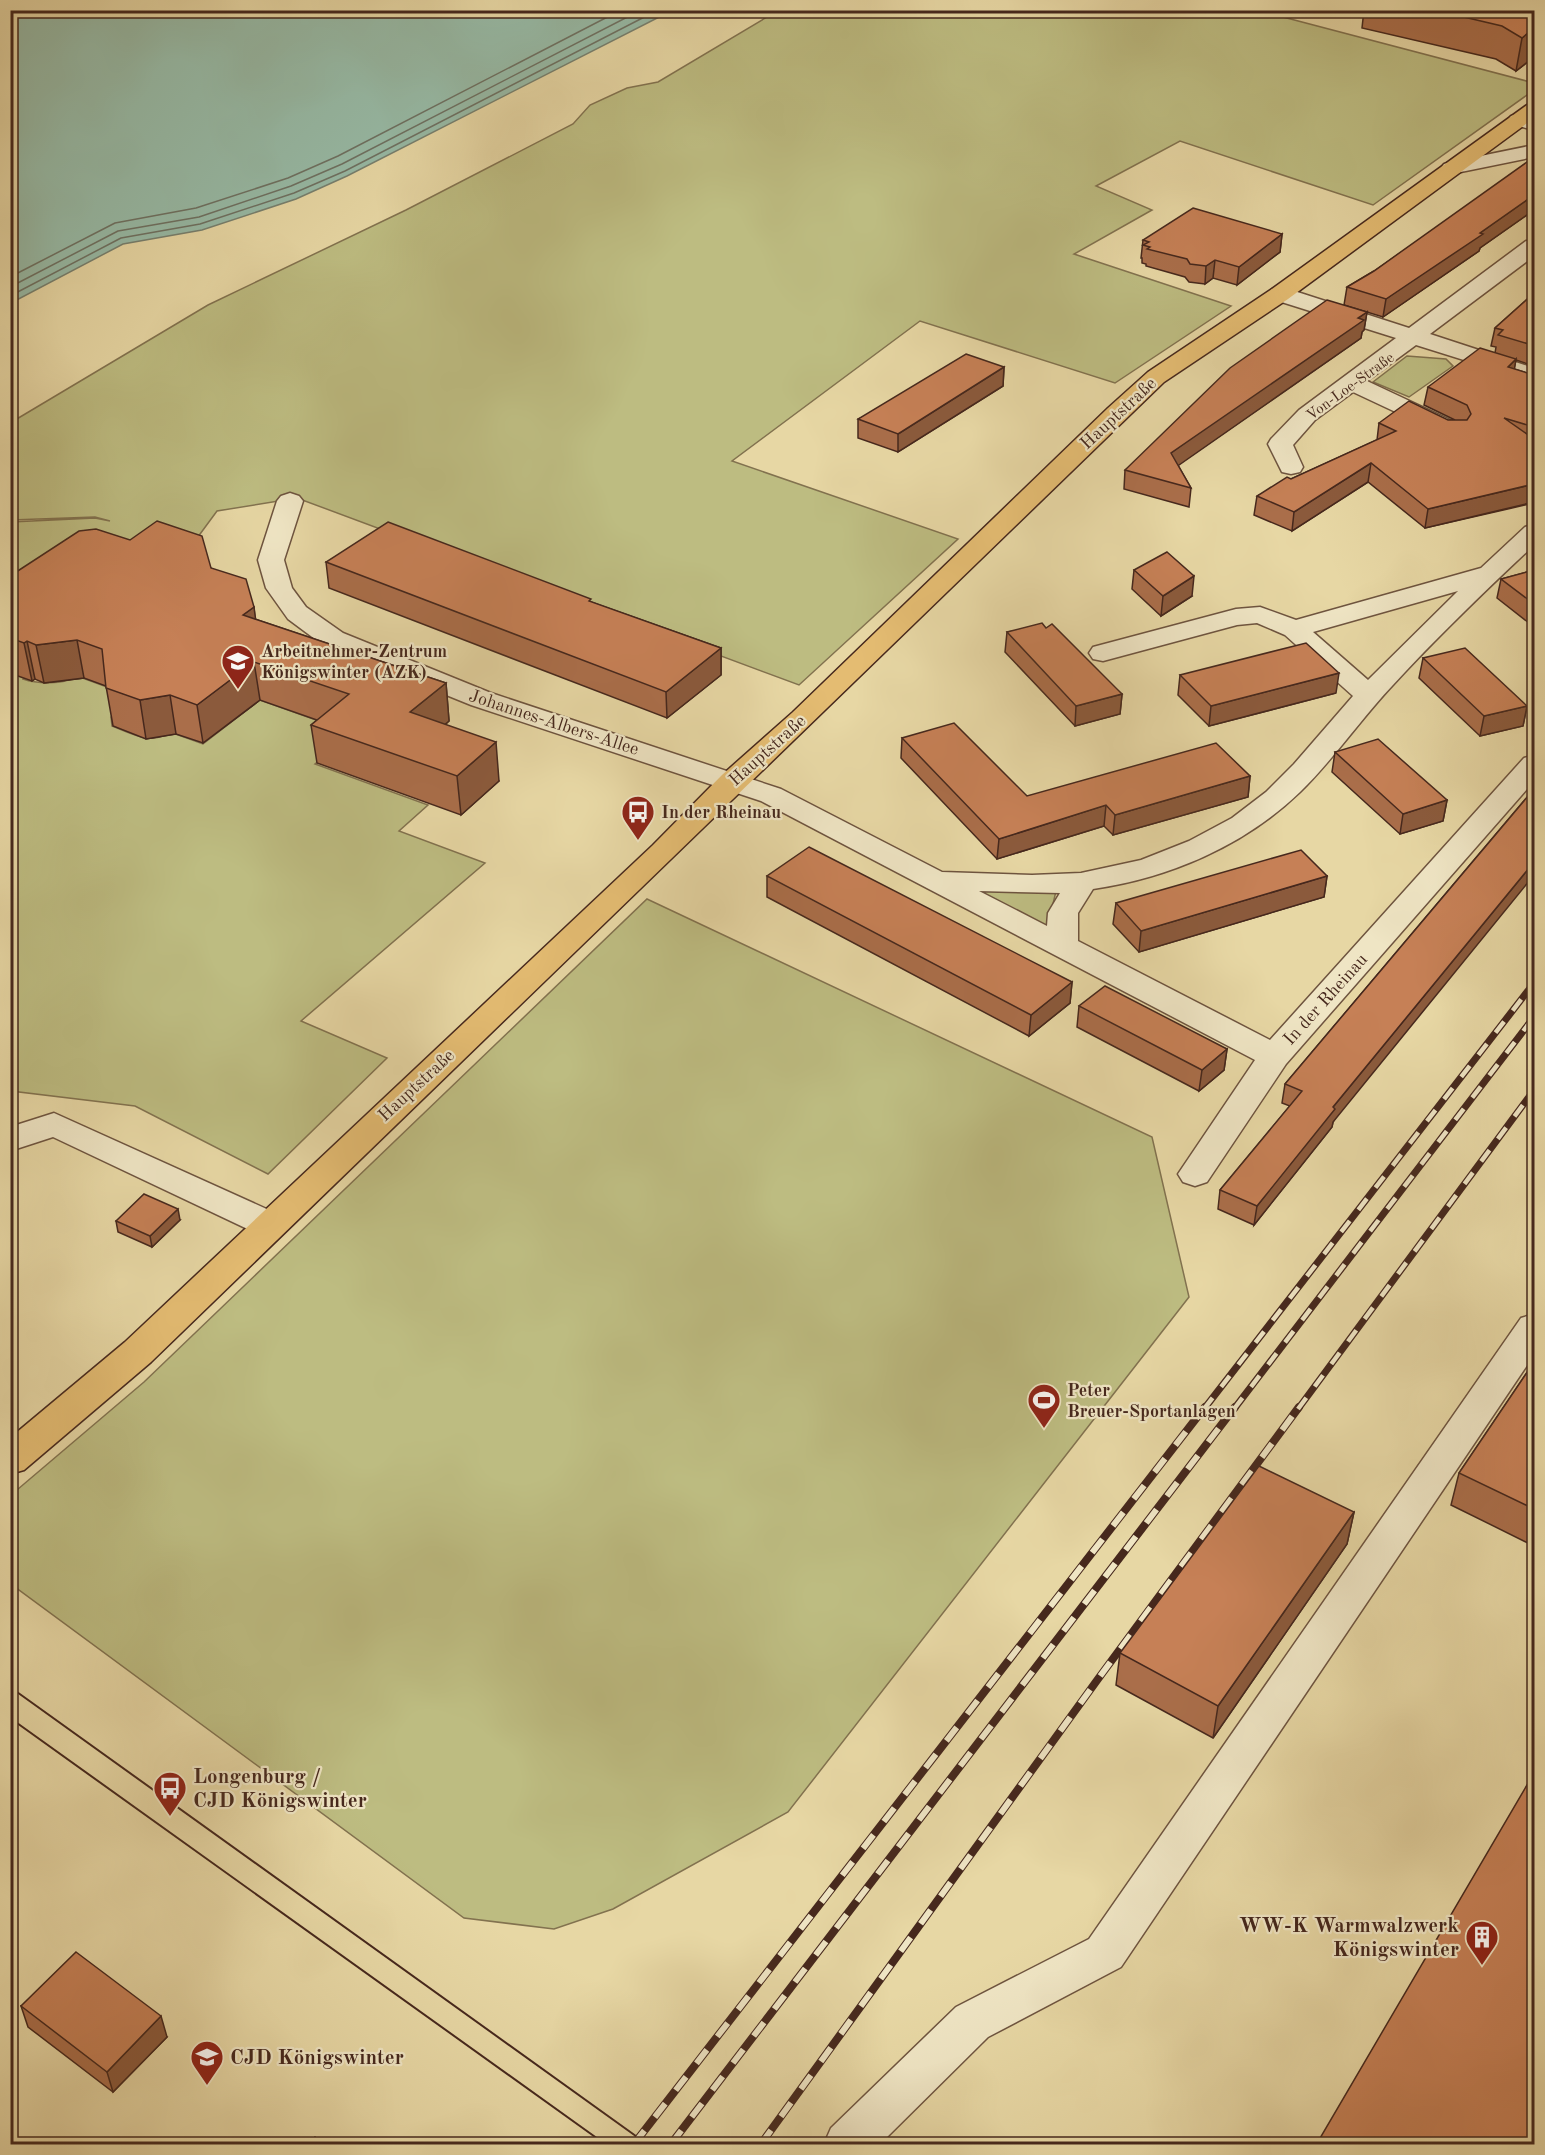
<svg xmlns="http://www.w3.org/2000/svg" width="1545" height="2155" font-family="'Old Standard TT',serif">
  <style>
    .green { fill: #bdbc81; stroke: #82724f; stroke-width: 1.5 }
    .water { fill: #97baa6; stroke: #77806f; stroke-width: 1.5 }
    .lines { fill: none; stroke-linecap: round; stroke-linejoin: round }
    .shore { stroke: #6e7162; stroke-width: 1.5 }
    .minor-casing { stroke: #6e543f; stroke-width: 3 }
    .major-casing { stroke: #46281d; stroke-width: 3 }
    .minor { fill: #efe5c4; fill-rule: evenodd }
    .major { fill: #e4bc72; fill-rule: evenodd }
    .tram { stroke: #46281d; stroke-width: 2 }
    .rail-far1-casing { stroke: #46281d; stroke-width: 7 }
    .rail-casing { stroke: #46281d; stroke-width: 8 }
    .rail-far1 { stroke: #efe5c4; stroke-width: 4.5; stroke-dasharray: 14; stroke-linecap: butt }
    .rail { stroke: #efe5c4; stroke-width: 6; stroke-dasharray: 17; stroke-linecap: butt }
    .wall { fill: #aa6e4a; stroke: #46281d; stroke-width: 1.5 }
    .shaded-wall { fill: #8b5a3c; stroke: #46281d; stroke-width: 1.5 }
    .building { fill: #c68056; stroke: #46281d; stroke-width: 1.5 }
    .labels { text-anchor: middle; stroke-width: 4.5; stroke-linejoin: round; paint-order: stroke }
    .far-street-label { font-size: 15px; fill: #46281d; stroke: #efe5c4 }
    .street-label { font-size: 18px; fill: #46281d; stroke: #efe5c4 }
    .poi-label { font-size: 18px; font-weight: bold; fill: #46281d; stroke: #efe5c4; text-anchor: start }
    .near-poi-label { font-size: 21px; font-weight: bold; fill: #46281d; stroke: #efe5c4; text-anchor: start }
  </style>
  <rect width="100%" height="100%" fill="#e7d7a4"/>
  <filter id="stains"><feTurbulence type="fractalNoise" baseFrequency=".00333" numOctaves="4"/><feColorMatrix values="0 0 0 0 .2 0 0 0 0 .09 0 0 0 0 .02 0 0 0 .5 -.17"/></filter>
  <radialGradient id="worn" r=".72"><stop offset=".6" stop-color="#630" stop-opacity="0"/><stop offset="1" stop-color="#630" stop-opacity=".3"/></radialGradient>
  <!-- green -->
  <g class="green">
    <polygon points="777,11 1268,11 1283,17 1534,83 1534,90 1373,205 1180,141 1096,186 1152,210 1074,254 1231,306 1115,383 920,321 732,461 958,539 799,685 297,498 217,511 189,549 11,605 11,522 95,518 110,521 95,517 11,520 10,423 208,305 406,210 573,124 590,105 627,88 658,82"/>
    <polygon points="1407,356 1446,359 1453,366 1409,397 1373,382"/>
    <path d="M18 674 25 676 23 679C37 684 63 685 77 676L137 698 111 717 112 726C130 733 152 746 170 732L203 744 260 700 361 736 334 748 315 764 428 805 399 831 485 863 301 1021 387 1058 268 1174 135 1106 11 1091 10 678Z"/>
    <polygon points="978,891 1056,891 1047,930"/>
    <polygon points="647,899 1152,1137 1189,1297 788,1812 613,1909 554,1929 464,1918 11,1584 11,1495 144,1382"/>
  </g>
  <!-- water -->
  <polygon class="water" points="11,10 671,10 671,11 347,176 296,199 202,230 123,244 11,303"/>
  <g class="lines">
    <!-- shore -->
    <g class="shore">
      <polyline points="10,277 115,223 196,208 288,178 338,156 621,10"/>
      <polyline points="10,287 118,231 199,217 291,186 342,164 641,10"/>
      <polyline points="10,296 121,238 200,224 294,193 345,171 658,10"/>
    </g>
    <defs>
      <g id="minor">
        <polygon points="1518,114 1534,118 1534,130 1511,124 1508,120 1511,116"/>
        <polygon points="1534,145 1534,157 1451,174 1444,172 1441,168 1444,164 1451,162"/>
        <polygon points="1534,240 1534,256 1430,334 1534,368 1534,382 1416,345 1367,381 1450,420 1454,425 1450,430 1442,432 1434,430 1353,392 1315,420 1293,445 1303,467 1300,472 1291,474 1282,472 1268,444 1271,439 1299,410 1396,338 1272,299 1269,294 1272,289 1288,289 1409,328 1526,241"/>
        <path d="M290 493 299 496 303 501 284 560 292 588 306 607 343 633 491 693 781 789 942 872 1032 875 1081 873 1141 860 1189 841 1232 818 1266 792 1294 764 1353 696 1285 635 1257 623 1237 625 1103 661 1093 659 1089 653 1093 647 1236 609 1260 607 1296 620 1481 568 1525 527 1534 524V545C1486 590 1437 637 1392 686 1360 720 1333 760 1300 792 1244 846 1169 878 1093 889L1078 913V941L1270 1040 1524 758 1534 755V781L1286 1064 1207 1182 1195 1186 1183 1182 1178 1174 1255 1060 761 801 471 705 323 645 288 619 266 588 258 560 277 501 281 496ZM1458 591 1368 680 1313 632ZM979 891 1060 893 1048 913 1047 926Z"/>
        <polygon points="54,1113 282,1216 288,1225 282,1234 270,1237 258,1234 53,1137 10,1151 10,1127"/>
        <polygon points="1534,1314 1534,1355 1121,1967 988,2037 880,2144 824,2144 831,2128 956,2007 1089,1939 1521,1318"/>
      </g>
      <polygon id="major" points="1534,103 1534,118 1288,299 1164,382 151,1362 24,1470 10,1474 10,1438 125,1342 653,845 722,775 793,712 1108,408 1148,372 1272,289 1527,105"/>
    </defs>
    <!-- minor casing -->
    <use href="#minor" class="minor-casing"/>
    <!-- major casing -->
    <use href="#major" class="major-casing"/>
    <!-- minor -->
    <use href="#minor" class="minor"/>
    <!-- major -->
    <use href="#major" class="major"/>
    <!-- tram -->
    <g class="tram">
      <polyline points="10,1687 647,2144"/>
      <polyline points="10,1718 605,2144"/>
    </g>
    <defs>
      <g id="rail-far1">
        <polyline points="1204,1409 1534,983"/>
        <polyline points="1234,1409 1534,1017"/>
        <polyline points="1298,1409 1534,1090"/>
      </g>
      <g id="rail">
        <polyline points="634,2144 1205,1407"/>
        <polyline points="671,2144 1235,1407"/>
        <polyline points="761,2144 1098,1679 1299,1407"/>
      </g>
    </defs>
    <!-- rail-far1 casing -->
    <use href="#rail-far1" class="rail-far1-casing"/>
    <!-- rail casing -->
    <use href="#rail" class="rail-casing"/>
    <!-- rail-far1 -->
    <use href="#rail-far1" class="rail-far1"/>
    <!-- rail -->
    <use href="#rail" class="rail"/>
  </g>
  <!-- wall -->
  <g class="wall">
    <polygon points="1364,10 1534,10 1534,57 1516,71 1496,59 1362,28"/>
    <polygon points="1534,161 1534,210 1480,248 1479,251 1383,317 1344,305 1347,287 1374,271"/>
    <polygon points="1282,234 1280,252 1237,285 1213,278 1205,284 1189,282 1185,277 1146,266 1146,264 1142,263 1142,258 1141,258 1143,240"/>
    <polygon points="1534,293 1534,358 1528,364 1516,360 1514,369 1534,375 1534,503 1425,528 1368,482 1292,531 1254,515 1257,496 1291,479 1377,440 1379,423 1455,420 1424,405 1428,387 1495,353 1496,347 1491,346 1495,328"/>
    <polygon points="1367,312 1364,330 1362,332 1361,338 1178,465 1191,488 1189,507 1124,489 1125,470"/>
    <polygon points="1004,367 1003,386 898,452 858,438 858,419"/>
    <polygon points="326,562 591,602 721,648 721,675 667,718 329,588"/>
    <polygon points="211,568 254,607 255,619 446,683 449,721 445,725 499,781 461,815 317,763 311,725 317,720 260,700 203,743 176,734 146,739 113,726 106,686 84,678 44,683 35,679 32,681 18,676 10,677 10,576"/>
    <polygon points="1134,570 1192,596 1161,616 1132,589"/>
    <polygon points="1534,570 1534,627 1497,598 1501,579"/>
    <polygon points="1046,628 1122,694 1120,714 1075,726 1005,652 1007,632"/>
    <polygon points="1423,658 1527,706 1523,726 1480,736 1419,678"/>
    <polygon points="1180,675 1336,693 1209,726 1178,695"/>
    <polygon points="902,738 1027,796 1250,776 1248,797 1113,835 1104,826 997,859 901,758"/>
    <polygon points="1335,752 1447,800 1443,821 1400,834 1332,772"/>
    <polygon points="1534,789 1333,1122 1332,1127 1254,1225 1218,1209 1220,1190 1290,1106 1282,1103 1285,1084"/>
    <polygon points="767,876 1072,982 1070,1003 1029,1036 767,897"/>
    <polygon points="1327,876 1324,897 1139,952 1113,924 1116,903"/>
    <polygon points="1079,1006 1227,1049 1224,1070 1199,1091 1077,1027"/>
    <polygon points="180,1220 152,1247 118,1232 116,1221"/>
    <polygon points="1534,1362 1534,1546 1451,1505 1459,1473"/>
    <polygon points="1354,1512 1347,1544 1213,1738 1116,1685 1120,1653"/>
    <polygon points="21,2006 167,2037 113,2092 28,2027"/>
  </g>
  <!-- shaded-wall -->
  <g class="shaded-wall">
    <polygon points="1534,28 1534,57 1516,71 1522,38"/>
    <polygon points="1534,195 1534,210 1480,248 1479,251 1383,317 1386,299"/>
    <polygon points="1282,234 1280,252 1237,285 1239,267"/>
    <polygon points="1215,260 1213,278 1205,284 1206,266"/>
    <polygon points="1367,312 1364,330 1362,332 1361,338 1169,472 1171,453"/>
    <polygon points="1534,343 1534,358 1528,364 1532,345"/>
    <polygon points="1516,359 1513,378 1508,367"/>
    <polygon points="1004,367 1003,386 898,452 898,434"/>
    <polygon points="1371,463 1368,482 1292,531 1294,512"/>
    <polygon points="1534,484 1534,502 1425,528 1428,509"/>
    <polygon points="1194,576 1192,596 1161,616 1163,596"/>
    <polygon points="254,607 259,645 243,615"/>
    <polygon points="77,640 84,678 44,683 36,645"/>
    <polygon points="27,641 35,679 32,681 24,643"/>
    <polygon points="721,648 721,675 667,718 666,692"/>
    <polygon points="254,662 260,700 203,743 197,705"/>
    <polygon points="1339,673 1336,693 1209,726 1211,706"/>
    <polygon points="446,683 449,721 413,751 410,712"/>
    <polygon points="1122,694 1120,714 1075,726 1076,706"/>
    <polygon points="170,695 176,734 146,739 140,700"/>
    <polygon points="1527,706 1523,726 1480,736 1484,716"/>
    <polygon points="496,742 499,781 461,815 457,776"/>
    <polygon points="1250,776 1248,797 1113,835 1115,815"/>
    <polygon points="1447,800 1443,821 1400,834 1403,814"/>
    <polygon points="1106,805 1104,826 997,859 999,839"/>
    <polygon points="1534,862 1534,875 1333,1122 1332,1127 1254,1225 1257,1206 1333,1107"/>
    <polygon points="1327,876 1324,897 1139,952 1141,931"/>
    <polygon points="1072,982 1070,1003 1029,1036 1031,1015"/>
    <polygon points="1227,1049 1224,1070 1199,1091 1202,1070"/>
    <polygon points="178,1209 180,1220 152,1247 150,1236"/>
    <polygon points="1354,1512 1347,1544 1213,1738 1218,1706"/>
    <polygon points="161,2016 167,2037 113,2092 107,2072"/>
  </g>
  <!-- building -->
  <g class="building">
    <polygon points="1434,10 1523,10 1534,13 1534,28 1522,38 1502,26"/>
    <polygon points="1534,161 1534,195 1480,233 1483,234 1386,299 1347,287 1374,271 1527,162"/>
    <polygon points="1193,208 1282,234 1239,267 1215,260 1206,266 1190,264 1187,259 1147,249 1150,247 1143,245 1149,242 1143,240"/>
    <polygon points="1534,293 1534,343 1532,345 1498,335 1503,330 1495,328"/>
    <polygon points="1327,300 1367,312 1358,318 1364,320 1171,453 1191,488 1125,470 1230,368"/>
    <polygon points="1480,348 1516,359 1508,367 1534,375 1534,427 1504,418 1534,439 1534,484 1428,509 1371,463 1294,512 1257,496 1287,477 1291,479 1396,431 1379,423 1409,401 1448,420 1467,420 1471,414 1467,405 1428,387"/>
    <polygon points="966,354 1004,367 898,434 858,419"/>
    <polygon points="157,521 202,536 211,568 246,579 254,607 243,615 446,683 410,712 496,742 457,776 311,725 349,694 254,662 197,705 170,695 140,700 106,688 102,649 77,640 36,645 27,641 24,643 10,638 10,576 79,531 96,529 130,540"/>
    <polygon points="388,522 591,599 589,601 721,648 666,692 326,562"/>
    <polygon points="1167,552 1194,576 1163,596 1134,570"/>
    <polygon points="1534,570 1534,604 1501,579"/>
    <polygon points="1042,623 1046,628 1052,624 1122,694 1076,706 1007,632"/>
    <polygon points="1306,643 1339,673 1211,706 1180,675"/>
    <polygon points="1465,648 1527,706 1484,716 1423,658"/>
    <polygon points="954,723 1027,796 1216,743 1250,776 1115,815 1106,805 999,839 902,738"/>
    <polygon points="1378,739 1447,800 1403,814 1335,752"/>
    <polygon points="1534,789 1534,862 1333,1107 1335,1109 1257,1206 1220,1190 1302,1091 1285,1084"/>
    <polygon points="809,847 1072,982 1031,1015 767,876"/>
    <polygon points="1301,850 1327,876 1141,931 1116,903"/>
    <polygon points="1105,986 1227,1049 1202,1070 1079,1006"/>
    <polygon points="144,1194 178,1209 150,1236 116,1221"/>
    <polygon points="1534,1362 1534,1509 1459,1473"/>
    <polygon points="1259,1466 1354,1512 1218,1706 1120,1653"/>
    <polygon points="1534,1773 1534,2145 1316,2145"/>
    <polygon points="76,1952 161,2016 107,2072 21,2006"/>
    <polygon points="315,2137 325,2145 308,2145"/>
  </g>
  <!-- icons -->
  <defs>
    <symbol id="university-pin" viewBox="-11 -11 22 30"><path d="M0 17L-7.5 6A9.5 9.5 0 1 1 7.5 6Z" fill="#8f2418" stroke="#efe5c4"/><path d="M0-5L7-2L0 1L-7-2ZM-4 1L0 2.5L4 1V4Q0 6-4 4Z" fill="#fff"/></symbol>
    <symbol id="bus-pin" viewBox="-11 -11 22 30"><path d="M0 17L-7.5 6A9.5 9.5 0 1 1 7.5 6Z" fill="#8f2418" stroke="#efe5c4"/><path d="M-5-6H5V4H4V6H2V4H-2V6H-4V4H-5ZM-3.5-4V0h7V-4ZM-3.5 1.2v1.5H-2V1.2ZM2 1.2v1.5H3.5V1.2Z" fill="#fff"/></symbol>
    <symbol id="stadium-pin" viewBox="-11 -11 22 30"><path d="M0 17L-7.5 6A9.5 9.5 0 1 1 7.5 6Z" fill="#8f2418" stroke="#efe5c4"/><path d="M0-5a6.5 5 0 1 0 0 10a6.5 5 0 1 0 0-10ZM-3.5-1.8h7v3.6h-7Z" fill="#fff"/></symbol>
    <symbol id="building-pin" viewBox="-11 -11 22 30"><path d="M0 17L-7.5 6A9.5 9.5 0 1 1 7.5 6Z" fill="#8f2418" stroke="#efe5c4"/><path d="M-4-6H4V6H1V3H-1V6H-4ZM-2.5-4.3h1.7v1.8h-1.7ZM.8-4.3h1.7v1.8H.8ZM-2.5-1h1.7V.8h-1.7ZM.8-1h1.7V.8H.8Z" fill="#fff"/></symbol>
    <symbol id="school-pin" viewBox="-11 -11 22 30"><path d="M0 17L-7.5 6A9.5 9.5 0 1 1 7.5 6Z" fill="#8f2418" stroke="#efe5c4"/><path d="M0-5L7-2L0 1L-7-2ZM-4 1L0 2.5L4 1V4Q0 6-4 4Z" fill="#fff"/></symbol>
  </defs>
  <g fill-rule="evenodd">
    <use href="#university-pin" x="219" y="642" width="38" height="52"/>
    <use href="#bus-pin" x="619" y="793" width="38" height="52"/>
    <use href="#stadium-pin" x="1025" y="1381" width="38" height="52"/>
    <use href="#bus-pin" x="151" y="1769" width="38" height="52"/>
    <use href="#building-pin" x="1463" y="1918" width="38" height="52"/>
    <use href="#school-pin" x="188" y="2038" width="38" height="52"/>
  </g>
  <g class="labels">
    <!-- far-street labels -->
    <g class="far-street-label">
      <text transform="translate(1350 386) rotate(-36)" y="5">Von-Loe-Straße</text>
    </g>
    <!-- street labels -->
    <g class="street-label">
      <text transform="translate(1118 413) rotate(-43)" y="6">Hauptstraße</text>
      <text transform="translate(554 722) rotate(18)" y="6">Johannes-Albers-Allee</text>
      <text transform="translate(767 750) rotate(-42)" y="6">Hauptstraße</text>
      <text transform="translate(1325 999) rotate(-48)" y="6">In der Rheinau</text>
      <text transform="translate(416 1085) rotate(-43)" y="6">Hauptstraße</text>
    </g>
    <!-- poi labels -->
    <g class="poi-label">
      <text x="261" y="657">Arbeitnehmer-Zentrum<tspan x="261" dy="21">Königswinter (AZK)</tspan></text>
      <text x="661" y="818">In der Rheinau</text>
      <text x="1067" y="1396">Peter<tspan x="1067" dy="21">Breuer-Sportanlagen</tspan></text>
    </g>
    <!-- near-poi labels -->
    <g class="near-poi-label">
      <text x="193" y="1783">Longenburg /<tspan x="193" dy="24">CJD Königswinter</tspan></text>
      <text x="1459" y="1932" text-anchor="end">WW-K Warmwalzwerk<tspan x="1459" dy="24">Königswinter</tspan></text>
      <text x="230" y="2064">CJD Königswinter</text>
    </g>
  </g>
  <!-- margin -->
  <rect width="1545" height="2155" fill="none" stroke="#e7d7a4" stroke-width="36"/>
  <rect x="12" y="12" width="1521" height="2131" fill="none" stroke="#46281d" stroke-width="3"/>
  <rect x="18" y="18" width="1509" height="2119" fill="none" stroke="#46281d" stroke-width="1.5"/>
  <rect width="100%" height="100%" filter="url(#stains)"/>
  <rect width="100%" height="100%" fill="url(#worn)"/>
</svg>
